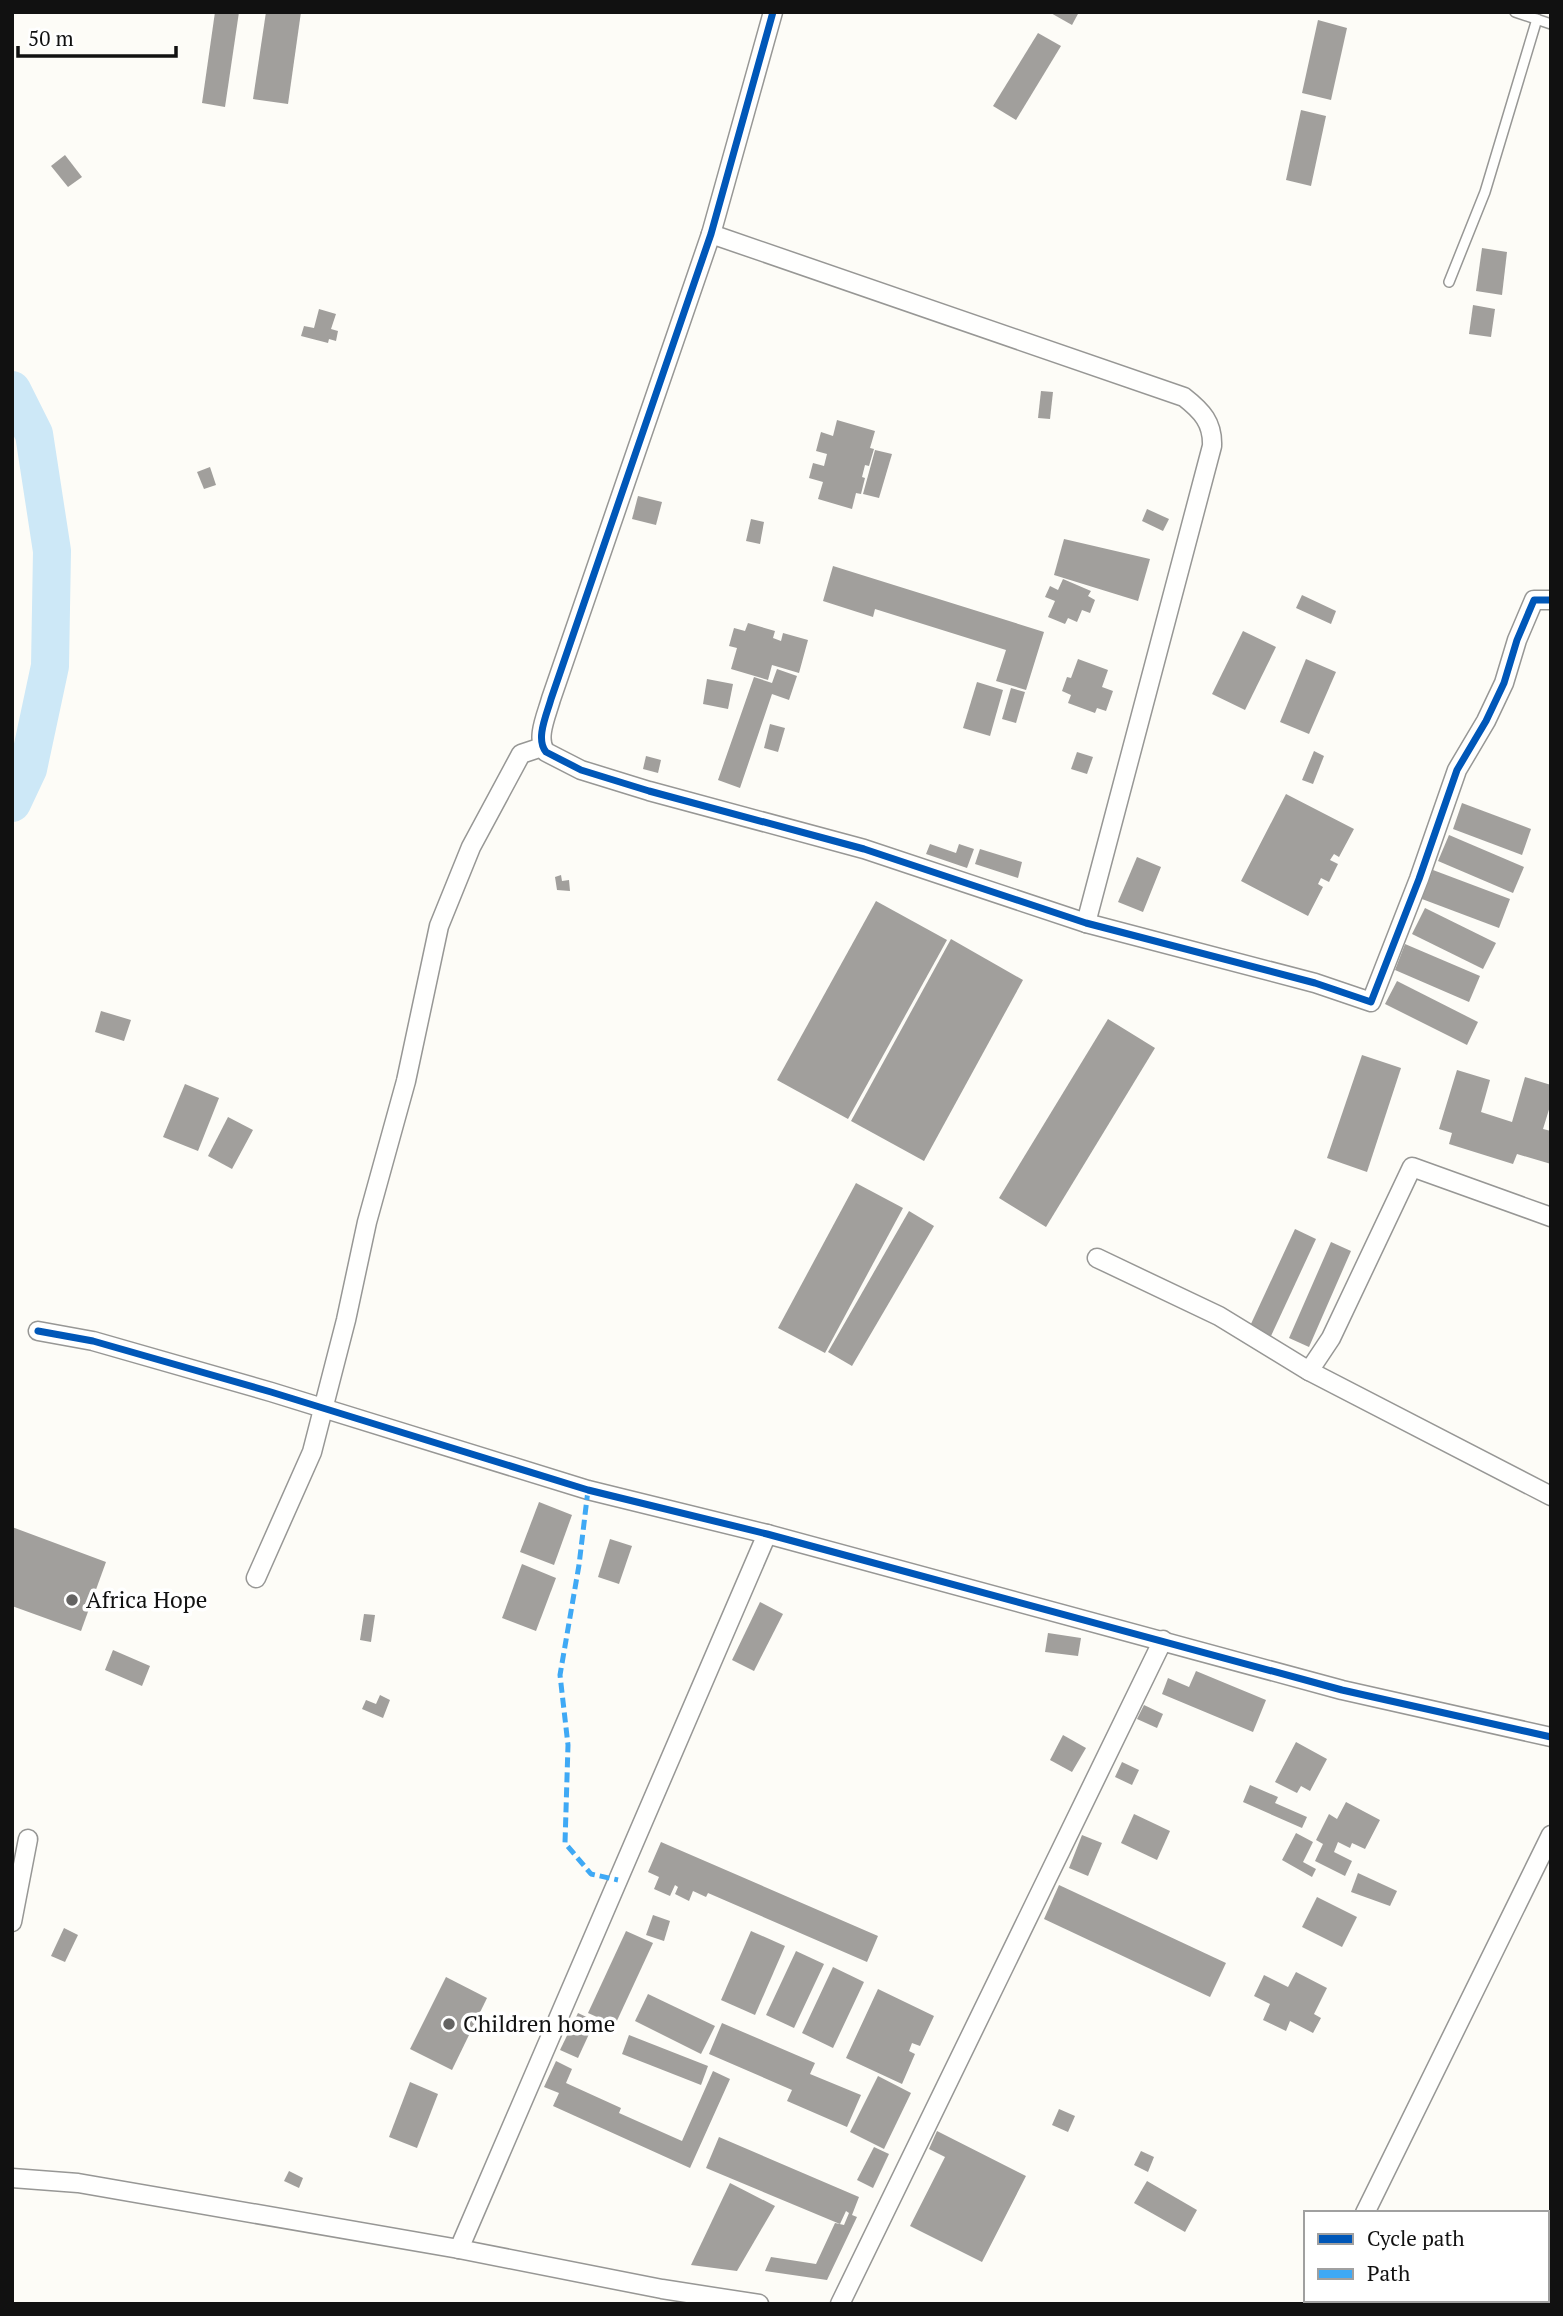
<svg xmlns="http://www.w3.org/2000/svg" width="1563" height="2316" font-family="'PT Serif',serif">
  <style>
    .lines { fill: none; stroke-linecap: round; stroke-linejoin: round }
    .river { stroke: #cde8f7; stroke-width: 38 }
    .building { fill: #a19f9c }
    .service-casing { stroke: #979795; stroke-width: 12 }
    .minor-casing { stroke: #979795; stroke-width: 21 }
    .service { stroke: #fffffe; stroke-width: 9 }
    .minor { stroke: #fffffe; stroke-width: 18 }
    .quiet { stroke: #3fa9f5; stroke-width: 5; stroke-dasharray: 10 5; stroke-linecap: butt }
    .cycleway-casing { stroke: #fff; stroke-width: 11 }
    .cycleway { stroke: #0057b8; stroke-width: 7 }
    .poi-dot { fill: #646362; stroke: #fff; stroke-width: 2.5 }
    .labels { text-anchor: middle; stroke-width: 7; stroke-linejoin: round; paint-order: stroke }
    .poi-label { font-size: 23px; fill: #111; stroke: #fff; text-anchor: start }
  </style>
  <rect width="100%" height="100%" fill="#fdfcf7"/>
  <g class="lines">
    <!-- river -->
    <polyline class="river" points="12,390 34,434 52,551 50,666 28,769 12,803"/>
  </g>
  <!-- building -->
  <g class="building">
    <polygon points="215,12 239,12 225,107 202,103"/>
    <polygon points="266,12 301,12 288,104 253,99"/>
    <polygon points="1049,12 1079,12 1072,25"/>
    <polygon points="1318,20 1347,28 1331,100 1302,93"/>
    <polygon points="1038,33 1061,46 1016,120 993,106"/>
    <polygon points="1301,110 1326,116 1311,186 1286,180"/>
    <polygon points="65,155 82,177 68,187 51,166"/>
    <polygon points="1482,248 1507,252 1502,295 1476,291"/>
    <polygon points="1473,305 1495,309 1491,337 1469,334"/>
    <polygon points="319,309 336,314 331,329 338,331 336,341 329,339 328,343 301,336 304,326 314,328"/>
    <polygon points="1041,391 1053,392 1050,419 1038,418"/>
    <polygon points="837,420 875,431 870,448 874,449 869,466 865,465 862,477 865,478 861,494 856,493 852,509 818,499 823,482 809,478 813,463 824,466 827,454 816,451 821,432 833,436"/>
    <polygon points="875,450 892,454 879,498 863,494"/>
    <polygon points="210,467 216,485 204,489 197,472"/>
    <polygon points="638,496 662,502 656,525 632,519"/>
    <polygon points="1147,509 1169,519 1163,531 1142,521"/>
    <polygon points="751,519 764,522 760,544 746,541"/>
    <polygon points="1064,539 1150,559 1138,601 1054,575"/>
    <polygon points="833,566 1044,632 1026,690 996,681 1006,650 875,609 873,617 823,601"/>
    <polygon points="1063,579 1091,591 1088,596 1095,600 1090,613 1082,610 1077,622 1068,618 1065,624 1048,617 1055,601 1045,597 1050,586 1058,590"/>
    <polygon points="1302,595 1336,611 1331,624 1296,608"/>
    <polygon points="748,623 775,631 773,638 781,641 783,633 808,640 799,673 772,665 768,680 731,669 737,648 729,646 734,628 745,631"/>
    <polygon points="1243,631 1276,647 1245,710 1212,694"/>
    <polygon points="1078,659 1108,670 1102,687 1113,691 1106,711 1097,708 1095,713 1068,703 1071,695 1062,691 1067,677 1071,678"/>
    <polygon points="1306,659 1336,672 1309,734 1280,722"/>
    <polygon points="777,669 797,676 789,700 772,694 740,788 718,780 754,677 772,683"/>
    <polygon points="707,679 733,684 728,709 703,704"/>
    <polygon points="977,682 1003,690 990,736 963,728"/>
    <polygon points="1011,688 1025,692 1016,723 1002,719"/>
    <polygon points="770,724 785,728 778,752 764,748"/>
    <polygon points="1314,751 1324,756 1313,784 1302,780"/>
    <polygon points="1077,752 1093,757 1087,774 1071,769"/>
    <polygon points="646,756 661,760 658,773 643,769"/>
    <polygon points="1286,794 1354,829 1339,857 1334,854 1330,860 1338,864 1329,882 1321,878 1318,884 1323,887 1308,916 1241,881"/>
    <polygon points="1462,803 1531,829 1522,855 1453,829"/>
    <polygon points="1449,835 1524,867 1513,893 1438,861"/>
    <polygon points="930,844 956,853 959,844 974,849 967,868 926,854"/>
    <polygon points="980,849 1022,862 1018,878 975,864"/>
    <polygon points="1137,857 1161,867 1143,912 1118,902"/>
    <polygon points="1433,870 1510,899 1499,928 1422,899"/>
    <polygon points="561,875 562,881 569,880 570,891 557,890 555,877"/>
    <polygon points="876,901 947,940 848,1119 777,1080"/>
    <polygon points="1425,908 1496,943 1483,969 1412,934"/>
    <polygon points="951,939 1023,980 924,1161 851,1121"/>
    <polygon points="1405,944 1480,976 1469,1002 1395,970"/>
    <polygon points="1397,981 1478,1022 1467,1045 1385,1004"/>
    <polygon points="101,1011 131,1020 124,1041 95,1032"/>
    <polygon points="1108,1019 1155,1048 1046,1227 999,1198"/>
    <polygon points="1362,1055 1401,1068 1367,1172 1327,1158"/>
    <polygon points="1457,1070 1490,1080 1481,1112 1512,1122 1525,1077 1551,1085 1551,1103 1543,1129 1551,1131 1551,1164 1517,1154 1513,1164 1449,1144 1452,1133 1439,1129"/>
    <polygon points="185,1084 219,1098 198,1151 163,1137"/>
    <polygon points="228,1117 253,1130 232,1169 208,1156"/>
    <polygon points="856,1183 903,1208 825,1353 778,1328"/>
    <polygon points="909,1211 934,1226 852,1366 828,1352"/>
    <polygon points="1295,1229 1316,1239 1271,1336 1250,1326"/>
    <polygon points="1331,1242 1351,1251 1309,1347 1289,1338"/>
    <polygon points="539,1502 572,1515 554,1565 520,1552"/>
    <polygon points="12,1527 106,1562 81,1631 12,1606"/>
    <polygon points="610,1539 632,1546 619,1584 598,1577"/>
    <polygon points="522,1564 556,1578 536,1631 502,1618"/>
    <polygon points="760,1602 783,1614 754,1671 732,1660"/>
    <polygon points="364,1614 375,1615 371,1642 360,1640"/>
    <polygon points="1048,1633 1081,1638 1078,1656 1045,1652"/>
    <polygon points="113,1650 150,1666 142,1686 105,1670"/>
    <polygon points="1196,1671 1266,1700 1253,1732 1162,1694 1168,1678 1189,1687"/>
    <polygon points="380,1695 390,1700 383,1718 362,1709 366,1700 376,1704"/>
    <polygon points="1144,1705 1163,1714 1157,1728 1137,1719"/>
    <polygon points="1063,1735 1086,1748 1072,1772 1050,1760"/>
    <polygon points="1296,1742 1327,1759 1310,1791 1301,1786 1297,1793 1275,1782"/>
    <polygon points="1122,1762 1139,1770 1132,1785 1115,1777"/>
    <polygon points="1250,1785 1278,1797 1275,1803 1307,1817 1302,1828 1243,1802"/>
    <polygon points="1346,1802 1380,1820 1365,1849 1352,1843 1350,1848 1338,1842 1334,1852 1352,1861 1345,1876 1315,1861 1323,1844 1316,1840 1329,1814 1337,1819"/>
    <polygon points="1134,1814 1170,1831 1157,1860 1121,1843"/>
    <polygon points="1296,1833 1313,1842 1303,1862 1316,1869 1312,1877 1282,1860"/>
    <polygon points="1082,1835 1102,1843 1088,1876 1069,1868"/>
    <polygon points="661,1842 878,1936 867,1962 708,1893 706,1897 693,1891 689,1901 675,1894 678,1887 675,1885 670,1896 654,1889 659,1877 648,1872"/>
    <polygon points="1358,1873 1397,1891 1390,1906 1351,1892"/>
    <polygon points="1059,1885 1226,1963 1210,1997 1044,1919"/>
    <polygon points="1317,1897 1357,1917 1342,1947 1302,1927"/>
    <polygon points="653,1915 670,1921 664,1941 646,1935"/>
    <polygon points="64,1928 78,1935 65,1962 51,1956"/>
    <polygon points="626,1931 653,1943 615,2025 588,2013"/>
    <polygon points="751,1931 785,1946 755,2015 721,2000"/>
    <polygon points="796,1951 824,1964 794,2028 766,2015"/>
    <polygon points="833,1967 864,1982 833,2048 802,2033"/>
    <polygon points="1296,1972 1327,1988 1314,2014 1321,2018 1313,2033 1290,2021 1286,2031 1263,2020 1270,2004 1254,1996 1264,1975 1288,1987"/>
    <polygon points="446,1977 487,1998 452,2070 410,2049"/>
    <polygon points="878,1989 934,2016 920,2046 912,2043 909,2051 915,2054 902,2084 846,2058"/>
    <polygon points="648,1994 715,2026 701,2054 635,2021"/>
    <polygon points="578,2013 595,2021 578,2058 560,2050"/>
    <polygon points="722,2023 815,2063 810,2074 861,2095 847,2127 787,2101 792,2090 709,2054"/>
    <polygon points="629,2035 708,2066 701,2085 622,2054"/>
    <polygon points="556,2061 572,2069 566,2083 621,2108 619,2113 682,2141 713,2071 730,2079 690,2168 553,2106 559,2093 544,2087"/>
    <polygon points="878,2076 911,2093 884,2149 850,2132"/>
    <polygon points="410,2082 438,2094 417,2148 389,2137"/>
    <polygon points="1059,2109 1075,2116 1068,2132 1052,2125"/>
    <polygon points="937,2131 1026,2176 982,2262 910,2226 945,2157 929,2149"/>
    <polygon points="719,2137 859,2197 852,2215 857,2217 827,2280 765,2271 771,2257 816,2264 835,2223 844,2225 849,2213 846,2211 840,2224 706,2168"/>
    <polygon points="874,2147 889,2154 873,2188 857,2180"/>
    <polygon points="1141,2151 1154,2157 1148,2172 1134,2165"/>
    <polygon points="289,2171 303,2178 299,2188 284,2181"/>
    <polygon points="1147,2181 1197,2210 1185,2232 1134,2203"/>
    <polygon points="730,2183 775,2206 737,2271 691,2265"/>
  </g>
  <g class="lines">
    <defs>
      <g id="service">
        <polyline points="1515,12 1551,24"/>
        <polyline points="1449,282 1485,192 1537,19"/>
      </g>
      <g id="minor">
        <path d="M773 12 711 234 551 699C547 714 535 739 546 752L581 770 649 791 864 849 1086 923 1315 983 1371 1002 1419 879 1457 770 1486 721 1504 683 1517 640 1534 600H1551"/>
        <path d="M711 234 1184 397C1202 411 1213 423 1212 446L1086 923"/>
        <polyline points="1097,1258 1219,1316 1309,1371 1331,1338 1412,1167 1551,1217"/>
        <polyline points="38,1331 93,1341 271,1392 588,1490 767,1534 1342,1690 1551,1737"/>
        <polyline points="1309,1371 1551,1496"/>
        <polyline points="256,1578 312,1452 346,1320 367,1222 406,1081 439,926 471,847 521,754 542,747"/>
        <polyline points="12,1922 28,1839"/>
        <polyline points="12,2178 78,2183 459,2249 662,2289 759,2304"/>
        <polyline points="1365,2213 1551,1835"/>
        <polyline points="459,2249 767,1534"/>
        <polyline points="1409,2300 1411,2304"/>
        <polyline points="840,2304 1163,1640"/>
        <polyline points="1323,2304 1325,2300"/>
      </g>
    </defs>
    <!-- service casing -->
    <use href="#service" class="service-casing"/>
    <!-- minor casing -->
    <use href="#minor" class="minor-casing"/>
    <!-- service -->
    <use href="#service" class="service"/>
    <!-- minor -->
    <use href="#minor" class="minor"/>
    <!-- quiet -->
    <polyline class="quiet" points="588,1490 579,1565 560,1675 568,1745 565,1843 591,1874 618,1880"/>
    <defs>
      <g id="cycleway">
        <path d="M773 12 711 234 551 699C547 714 535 739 546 752L581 770 649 791 864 849 1086 923 1315 983 1371 1002 1419 879 1457 770 1486 721 1504 683 1517 640 1534 600H1551"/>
        <polyline points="38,1331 93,1341 271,1392 588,1490 767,1534 1342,1690 1551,1737"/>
      </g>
    </defs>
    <!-- cycleway casing -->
    <use href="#cycleway" class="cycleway-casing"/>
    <!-- cycleway -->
    <use href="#cycleway" class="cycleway"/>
  </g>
  <!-- markers -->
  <g class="poi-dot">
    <circle cx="72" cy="1600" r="7"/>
    <circle cx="449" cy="2024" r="7"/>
  </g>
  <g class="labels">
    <!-- poi labels -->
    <g class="poi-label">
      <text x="86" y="1608">Africa Hope</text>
      <text x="463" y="2032">Children home</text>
    </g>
  </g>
  <!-- border -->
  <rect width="1563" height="2316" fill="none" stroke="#111111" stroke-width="28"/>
  <!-- legend -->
  <rect x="1304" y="2211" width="245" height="91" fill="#ffffff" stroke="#a0a0a0" stroke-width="2"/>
  <rect x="1318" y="2234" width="35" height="10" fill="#0057b8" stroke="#a0a0a0" stroke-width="2"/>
  <text x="1367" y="2246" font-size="21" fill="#111111">Cycle path</text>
  <rect x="1318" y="2269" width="35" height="10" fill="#3fa9f5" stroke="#a0a0a0" stroke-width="2"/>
  <text x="1367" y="2281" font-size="21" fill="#111111">Path</text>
  <!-- scale -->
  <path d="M18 46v10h158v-10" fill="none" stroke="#111111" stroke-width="3.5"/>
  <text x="28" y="46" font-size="21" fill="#111111" stroke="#ffffff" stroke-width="5" paint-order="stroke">50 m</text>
</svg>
